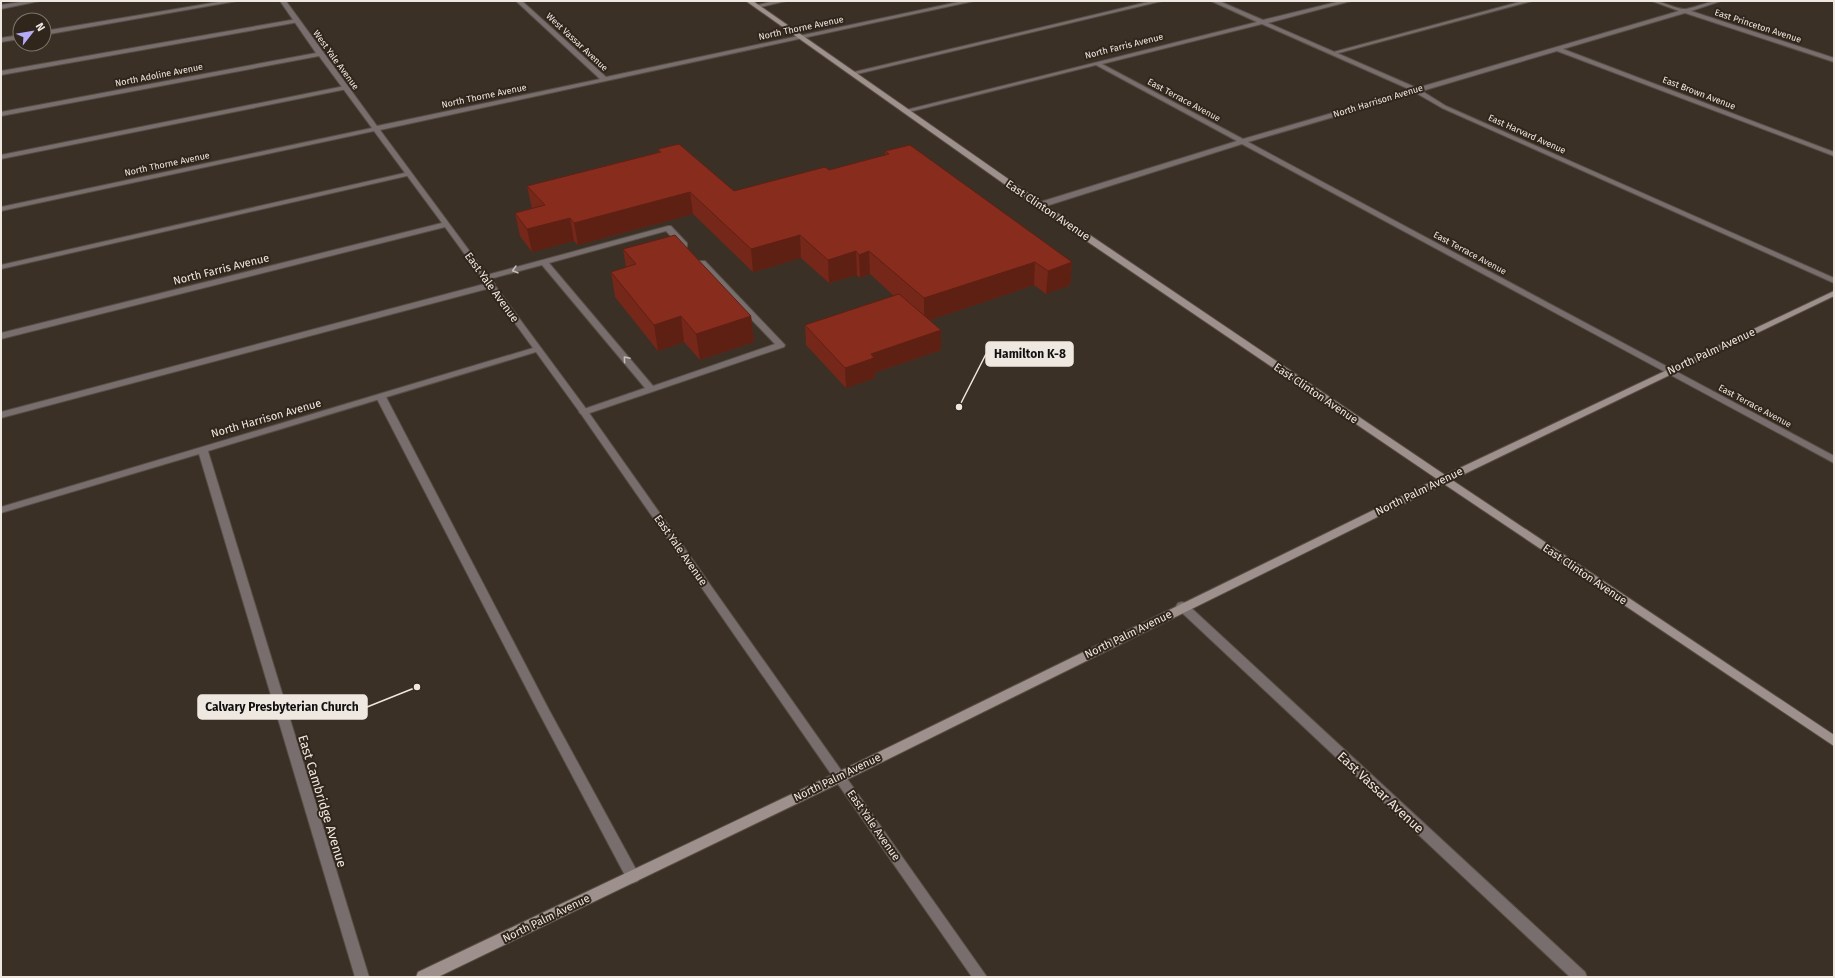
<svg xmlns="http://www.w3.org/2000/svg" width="1835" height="978" font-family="'Fira Sans',sans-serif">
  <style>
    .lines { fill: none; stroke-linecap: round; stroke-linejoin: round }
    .lane-casing { stroke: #584d43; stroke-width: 2 }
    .street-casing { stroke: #584d43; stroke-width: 2 }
    .secondary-casing { stroke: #584d43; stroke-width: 2 }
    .lane { fill: #776e6d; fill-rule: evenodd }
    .street { fill: #776e6d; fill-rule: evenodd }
    .secondary { fill: #9d908d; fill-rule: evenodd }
    .wall { fill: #752719 }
    .shaded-wall { fill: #5f2014 }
    .building { fill: #882d1d; stroke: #5f2014 }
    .oneway { stroke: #c5bdb8 }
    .labels { text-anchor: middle; stroke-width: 4; stroke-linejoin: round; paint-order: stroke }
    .far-street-label { font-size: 9px; fill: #efe8e1; stroke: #31261c }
    .street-label { font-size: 11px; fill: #efe8e1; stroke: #31261c }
    .near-street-label { font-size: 13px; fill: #efe8e1; stroke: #31261c }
    .leader { fill: none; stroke: #efe8e1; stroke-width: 1.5 }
    .callout-dot { fill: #efe8e1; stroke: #31261c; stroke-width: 1.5 }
    .callout { fill: #efe8e1; stroke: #efe8e1; stroke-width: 1.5 }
    .callout-label { font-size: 12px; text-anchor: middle; font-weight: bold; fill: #111 }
  </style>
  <rect width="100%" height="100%" fill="#3b3025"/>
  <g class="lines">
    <defs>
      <g id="lane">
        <polygon points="27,1 40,1 1,9 1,5"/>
        <polygon points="774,1 786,1 757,8 754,6"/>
        <polygon points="1152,1 1162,1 853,75 850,73"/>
        <polygon points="1523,1 1532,1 1335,54 1330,53"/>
        <polygon points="297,19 300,21 299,22 1,75 1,71"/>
        <polygon points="345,86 348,88 347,89 1,159 1,155"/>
        <polygon points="409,172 411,173 411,175 1,269 1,265"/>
        <polygon points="668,226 671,226 687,243 687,247 681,247 666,231 549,263 653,386 775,344 699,265 699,261 705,261 785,345 784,347 587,414 581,414 579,412 581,410 645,388 542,265 486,280 482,278 483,276"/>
        <polygon points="488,283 494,283 495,285 494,287 1,418 1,412"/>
        <polygon points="381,394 386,397 548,708 638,873 640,877 638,881 633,883 628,881 537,709 376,397"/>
      </g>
      <g id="street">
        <polygon points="224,1 237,1 44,35 44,31"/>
        <polygon points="280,1 286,1 377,126 600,79 516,1 522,1 606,77 963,1 974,1 380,130 587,410 987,977 972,977 581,414 536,352 208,451 369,977 355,977 199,454 1,513 1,507 533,348 445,227 1,339 1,333 442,223 374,131 1,211 1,207 372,128 319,56 1,116 1,112 316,53"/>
        <path d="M1211 1H1219L1263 20 1341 1H1351L1268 23 1417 88 1679 11 1652 1C1663 1 1677 10 1686 9 1698 7 1708 1 1721 1L1691 11 1834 58V62L1685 13 1563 49 1834 152V156L1557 51 1422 91 1446 106 1834 278V283L1442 108 1416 93 1248 142 1834 456V463L1242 144 1043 207H1037V203L1237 141 1096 65 905 113 902 111 1257 22ZM1262 24 1411 90 1243 139 1102 64Z"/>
        <polygon points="20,35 20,39 1,42 1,38"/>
        <polygon points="1182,602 1186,603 1585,972 1587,977 1570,977 1178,609 1176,606 1178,603"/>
      </g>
      <polygon id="secondary" points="746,1 753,1 1044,204 1445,475 1834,291 1834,296 1452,480 1834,735 1834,746 1444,484 846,780 438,977 416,977 418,972 838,772 1437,479 1038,208"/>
    </defs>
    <!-- lane casing -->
    <use href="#lane" class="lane-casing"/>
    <!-- street casing -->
    <use href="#street" class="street-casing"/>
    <!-- secondary casing -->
    <use href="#secondary" class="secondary-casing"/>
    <!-- lane -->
    <use href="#lane" class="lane"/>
    <!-- street -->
    <use href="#street" class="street"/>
    <!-- secondary -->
    <use href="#secondary" class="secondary"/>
  </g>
  <!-- wall -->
  <g class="wall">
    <polygon points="658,149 734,191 829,170 885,155 885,151 1072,262 1070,285 1046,294 1034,285 930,320 941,350 874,373 875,378 846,388 806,345 805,325 894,296 870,274 860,278 857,275 829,283 801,258 753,272 693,214 578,245 574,241 532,252 520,236 515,213 532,209 527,186 659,152"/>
    <polygon points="623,249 751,316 754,342 700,360 684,342 658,351 615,297 611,272 626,267"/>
  </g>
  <!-- shaded-wall -->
  <g class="shaded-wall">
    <polygon points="690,192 693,214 578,245 574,223"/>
    <polygon points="570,218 574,241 532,252 527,229"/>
    <polygon points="800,235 801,258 753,272 751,249"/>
    <polygon points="856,251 857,275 829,283 828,260"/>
    <polygon points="869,251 870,274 860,278 859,255"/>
    <polygon points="1035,262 1034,285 924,322 924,298"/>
    <polygon points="1072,262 1070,285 1046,294 1048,271"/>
    <polygon points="681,316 684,342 658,351 654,325"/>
    <polygon points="751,316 754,342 700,360 696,334"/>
    <polygon points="941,330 941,350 874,373 875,378 846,388 845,368 871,354"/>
  </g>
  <!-- building -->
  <g class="building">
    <polygon points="679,144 734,191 825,167 829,170 889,154 885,151 910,145 1072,262 1048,271 1035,262 924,298 869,251 859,255 856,251 828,260 800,235 751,249 690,192 574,223 570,218 527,229 515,213 545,205 527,186 661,152 658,149"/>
    <polygon points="675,235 751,316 696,334 681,316 654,325 611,272 636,264 623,249"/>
    <polygon points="899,294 941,330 871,354 874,358 845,368 805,325"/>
  </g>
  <!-- one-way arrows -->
  <defs><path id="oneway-chevron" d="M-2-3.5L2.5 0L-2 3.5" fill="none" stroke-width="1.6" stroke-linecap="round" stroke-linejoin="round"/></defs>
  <g class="oneway">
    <use href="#oneway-chevron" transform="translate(515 270) rotate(164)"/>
    <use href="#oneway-chevron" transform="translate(626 359) rotate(-130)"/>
  </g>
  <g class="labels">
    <!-- far-street labels -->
    <g class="far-street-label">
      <text transform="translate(1758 26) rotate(18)" y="3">East Princeton Avenue</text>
      <text transform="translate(801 28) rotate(-12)" y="3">North Thorne Avenue</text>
      <text transform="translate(577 42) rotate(43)" y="3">West Vassar Avenue</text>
      <text transform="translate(1124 46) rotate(-14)" y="3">North Farris Avenue</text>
      <text transform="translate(336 60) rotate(54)" y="3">West Yale Avenue</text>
      <text transform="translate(159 75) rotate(-11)" y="3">North Adoline Avenue</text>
      <text transform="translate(1699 93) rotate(21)" y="3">East Brown Avenue</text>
      <text transform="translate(484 96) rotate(-12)" y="3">North Thorne Avenue</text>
      <text transform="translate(1184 100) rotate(28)" y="3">East Terrace Avenue</text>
      <text transform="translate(1378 101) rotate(-17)" y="3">North Harrison Avenue</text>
      <text transform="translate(1527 134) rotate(24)" y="3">East Harvard Avenue</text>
      <text transform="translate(167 164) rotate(-12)" y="3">North Thorne Avenue</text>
      <text transform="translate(1470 253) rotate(28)" y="3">East Terrace Avenue</text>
      <text transform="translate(1755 406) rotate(28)" y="3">East Terrace Avenue</text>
    </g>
    <!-- street labels -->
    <g class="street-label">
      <text transform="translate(1048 210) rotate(34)" y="4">East Clinton Avenue</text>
      <text transform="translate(221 269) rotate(-14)" y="4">North Farris Avenue</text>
      <text transform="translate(492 287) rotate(54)" y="4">East Yale Avenue</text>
      <text transform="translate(1711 351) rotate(-25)" y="4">North Palm Avenue</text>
      <text transform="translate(1316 393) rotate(34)" y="4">East Clinton Avenue</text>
      <text transform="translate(266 418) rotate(-16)" y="4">North Harrison Avenue</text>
      <text transform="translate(1419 491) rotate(-26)" y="4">North Palm Avenue</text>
      <text transform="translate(681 550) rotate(55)" y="4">East Yale Avenue</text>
      <text transform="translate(1585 574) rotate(34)" y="4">East Clinton Avenue</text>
      <text transform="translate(1128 634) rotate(-26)" y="4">North Palm Avenue</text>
      <text transform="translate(837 777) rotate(-26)" y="4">North Palm Avenue</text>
      <text transform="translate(874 825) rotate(55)" y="4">East Yale Avenue</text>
      <text transform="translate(546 918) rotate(-26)" y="4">North Palm Avenue</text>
    </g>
    <!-- near-street labels -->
    <g class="near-street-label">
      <text transform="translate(1381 792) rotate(43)" y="5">East Vassar Avenue</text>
      <text transform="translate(323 801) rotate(73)" y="5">East Cambridge Avenue</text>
    </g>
  </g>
  <!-- callouts -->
  <path class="leader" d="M959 407L986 354M417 687L367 707"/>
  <g class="callout-dot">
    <circle cx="959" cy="407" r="4"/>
    <circle cx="417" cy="687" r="4"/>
  </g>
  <g class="callout">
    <rect x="986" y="342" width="87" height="24" rx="4"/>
    <rect x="198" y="695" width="169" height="24" rx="4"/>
  </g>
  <g class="callout-label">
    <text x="1030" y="358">Hamilton K-8</text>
    <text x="282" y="711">Calvary Presbyterian Church</text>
  </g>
  <!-- border -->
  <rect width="1835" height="978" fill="none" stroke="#efe8e1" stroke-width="4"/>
  <!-- north arrow -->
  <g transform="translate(32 32) rotate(59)"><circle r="19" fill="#31261c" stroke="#7d746b"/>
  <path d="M0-3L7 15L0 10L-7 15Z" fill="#b4acf9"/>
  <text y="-6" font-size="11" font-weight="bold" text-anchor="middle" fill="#efe8e1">N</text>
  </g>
</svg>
